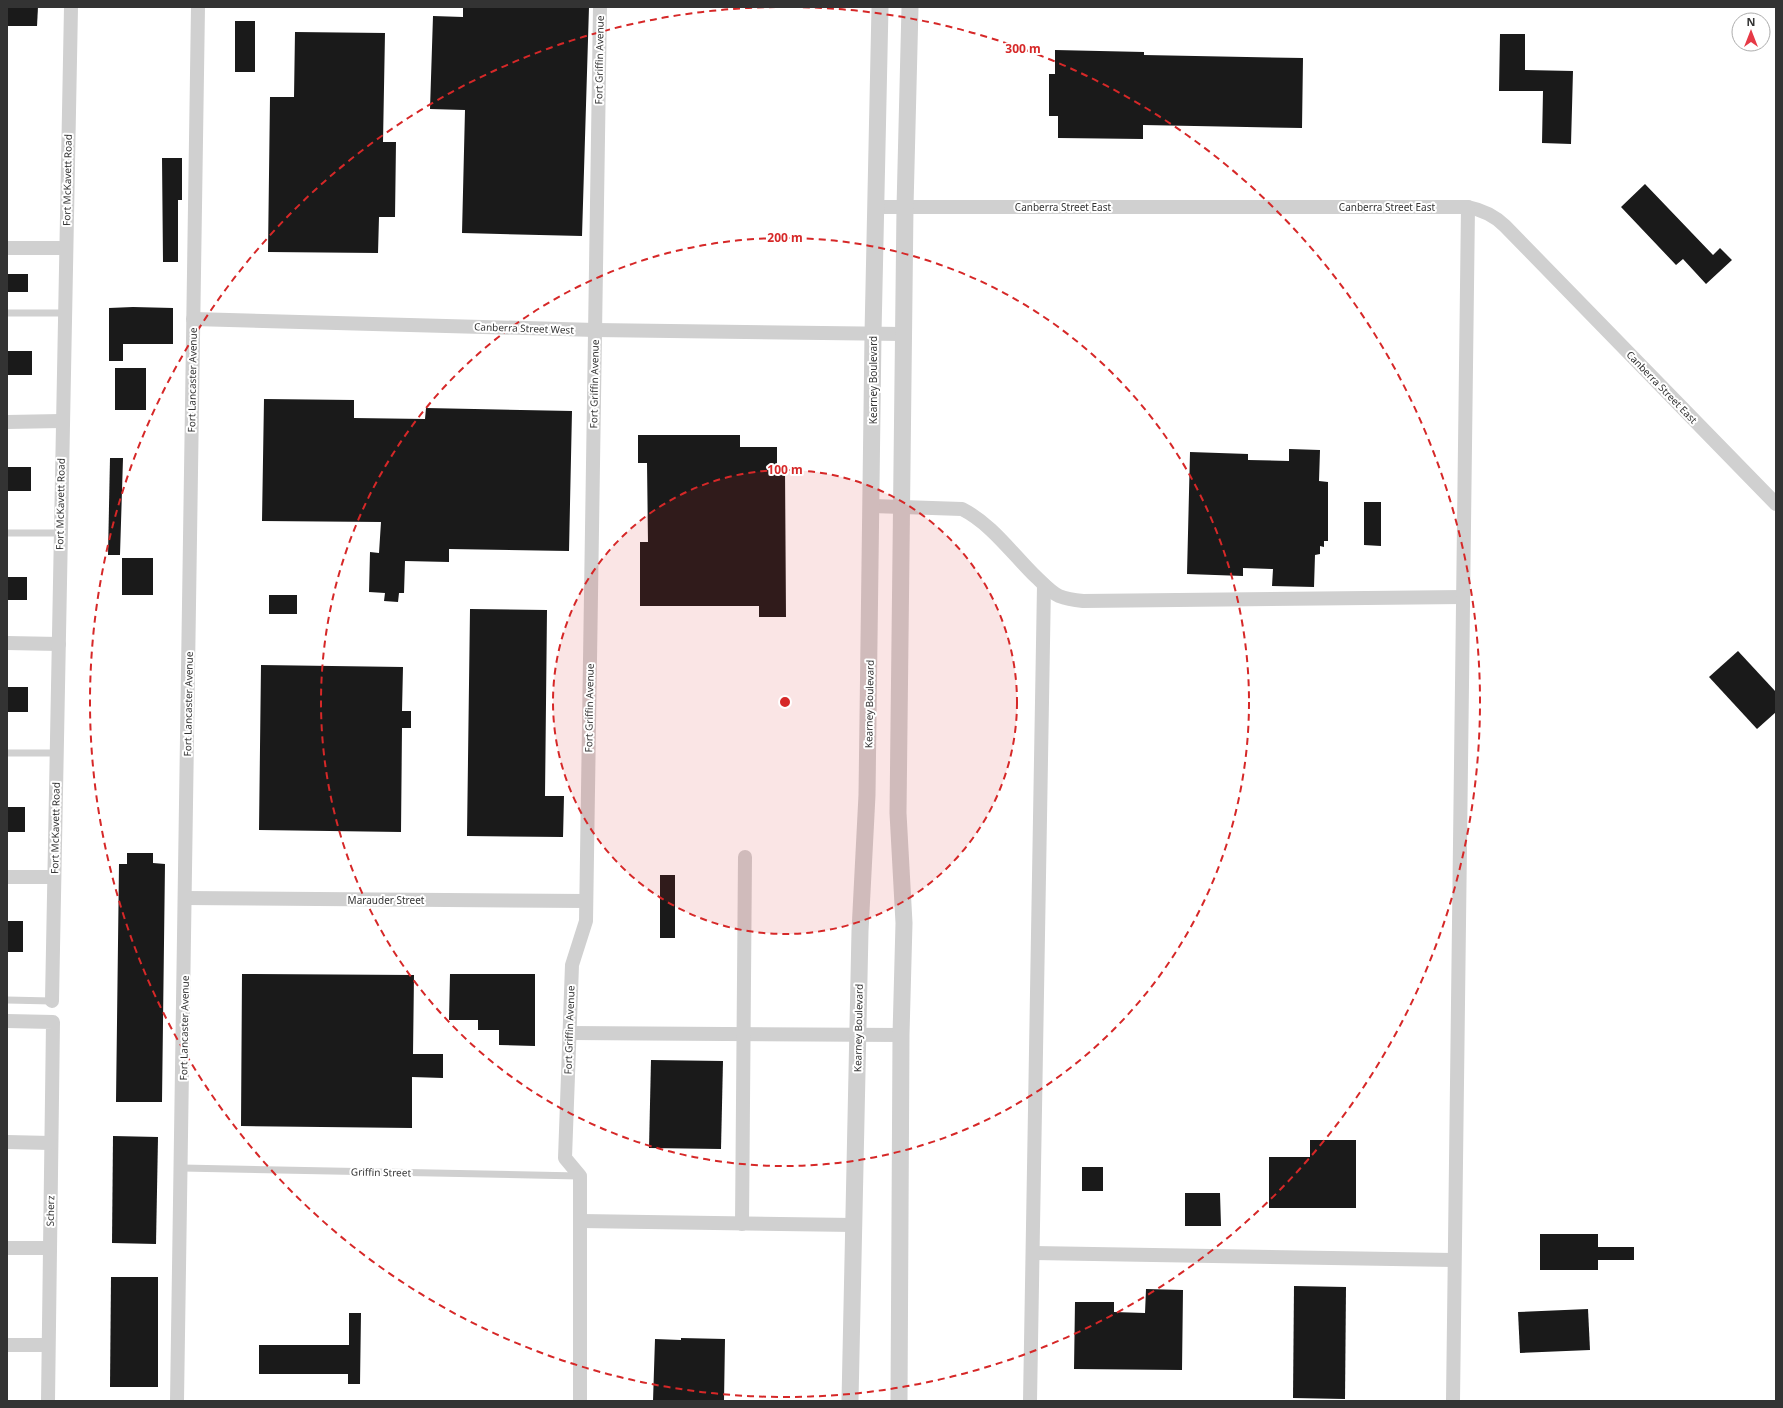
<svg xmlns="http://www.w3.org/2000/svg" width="1783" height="1408" font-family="'Noto Sans',sans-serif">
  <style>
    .building { fill: #1a1a1a }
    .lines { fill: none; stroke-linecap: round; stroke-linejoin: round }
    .service { stroke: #d0d0d0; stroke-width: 7 }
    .minor { stroke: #d0d0d0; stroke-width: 14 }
    .tertiary { stroke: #d0d0d0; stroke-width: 17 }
    .ring { fill: none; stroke: #d62828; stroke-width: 2; stroke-dasharray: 7 5 }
    .labels { text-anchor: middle; stroke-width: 4; stroke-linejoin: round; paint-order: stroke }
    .street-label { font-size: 10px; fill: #333; stroke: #fff }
    .centre { fill: #d62828; stroke: #fff; stroke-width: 2 }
    .ring-label { font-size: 12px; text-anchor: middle; font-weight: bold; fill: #d62828; stroke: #fff; stroke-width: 4; stroke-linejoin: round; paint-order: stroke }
  </style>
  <rect width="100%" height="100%" fill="#fff"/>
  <!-- building -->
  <g class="building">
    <polygon points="7,7 38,7 37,26 7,26"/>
    <polygon points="463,7 589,7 582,236 462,233 465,110 430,109 433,16 463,17"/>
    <rect x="235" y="21" width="20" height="51"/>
    <polygon points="295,32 385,33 383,142 396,142 395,217 379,217 378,253 268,252 270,97 294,97"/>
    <polygon points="1500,34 1525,34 1525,70 1573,71 1571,144 1542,143 1543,91 1499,91"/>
    <polygon points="1055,50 1144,52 1144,55 1303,58 1302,128 1143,125 1143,139 1058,138 1058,116 1049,116 1049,74 1055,74"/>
    <polygon points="162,158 182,158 182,200 178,200 178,262 163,262"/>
    <polygon points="1645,184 1713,255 1720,248 1732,260 1706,284 1683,259 1676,265 1621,207"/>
    <rect x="7" y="274" width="21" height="18"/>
    <polygon points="133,307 173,308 173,344 123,344 123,361 109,361 109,308"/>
    <rect x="7" y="351" width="25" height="24"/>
    <rect x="115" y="368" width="31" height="42"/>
    <polygon points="264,399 354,400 354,418 425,419 426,408 572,411 569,551 449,549 449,562 405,561 404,593 399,593 398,602 384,601 385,593 369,592 370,552 379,553 381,522 262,521"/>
    <polygon points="638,435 740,435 740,447 777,447 777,469 785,469 786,617 759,617 759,606 640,606 640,542 648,542 647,463 638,463"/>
    <polygon points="1289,449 1320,450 1319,481 1328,482 1328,541 1324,541 1324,547 1320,546 1320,554 1315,555 1314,587 1272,586 1273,569 1243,568 1243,576 1187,574 1190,452 1248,454 1248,460 1289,461"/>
    <polygon points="110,458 123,458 120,555 108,555"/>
    <rect x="7" y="467" width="24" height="24"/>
    <polygon points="1364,502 1381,502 1381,546 1364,545"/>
    <rect x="122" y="558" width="31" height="37"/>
    <rect x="7" y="577" width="20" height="23"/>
    <rect x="269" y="595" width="28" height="19"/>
    <polygon points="470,609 547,610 545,796 564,796 563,837 467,836"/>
    <polygon points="1738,651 1776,692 1776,712 1757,729 1709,677"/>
    <polygon points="261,665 403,667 402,711 411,711 411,728 402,728 401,832 259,830"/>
    <rect x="7" y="687" width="21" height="25"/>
    <rect x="7" y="807" width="18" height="25"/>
    <polygon points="127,853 153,853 153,863 165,864 162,1102 116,1102 119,864 127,864"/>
    <rect x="660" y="875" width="15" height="63"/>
    <rect x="7" y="921" width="16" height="31"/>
    <polygon points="242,974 414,975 413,1054 443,1054 443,1078 412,1077 412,1128 241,1126"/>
    <polygon points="450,974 535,974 535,1046 499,1045 499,1030 478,1030 478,1020 449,1020"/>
    <polygon points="651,1060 723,1061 721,1149 649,1148"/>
    <polygon points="113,1136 158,1137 156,1244 112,1243"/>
    <polygon points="1310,1140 1356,1140 1356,1208 1269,1208 1269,1157 1310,1157"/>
    <rect x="1082" y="1167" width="21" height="24"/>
    <polygon points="1185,1193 1220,1193 1221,1226 1185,1226"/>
    <polygon points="1540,1234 1598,1234 1598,1247 1634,1247 1634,1260 1598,1260 1598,1270 1540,1270"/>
    <polygon points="111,1277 158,1277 158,1387 110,1387"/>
    <polygon points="1294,1286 1346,1287 1345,1399 1293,1398"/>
    <polygon points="1146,1289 1183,1290 1182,1370 1074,1369 1075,1302 1114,1302 1114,1312 1145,1313"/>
    <polygon points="1588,1309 1590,1350 1520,1353 1518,1312"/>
    <polygon points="349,1313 361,1313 360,1384 348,1384 348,1374 259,1374 259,1345 349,1345"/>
    <polygon points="681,1338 725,1339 724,1401 653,1401 655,1339 681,1340"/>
  </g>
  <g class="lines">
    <!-- service -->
    <g class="service">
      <polyline points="7,313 64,313"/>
      <polyline points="7,533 60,533"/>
      <polyline points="7,753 57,753"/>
      <polyline points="7,1000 52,1001"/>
      <polyline points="182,1168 579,1176"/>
    </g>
    <!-- minor -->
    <g class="minor">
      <path d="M876 207H1468C1483 210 1494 215 1505 226L1776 504"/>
      <polyline points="7,248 65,248"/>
      <polyline points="193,319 595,330 903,334"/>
      <polyline points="7,422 61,421"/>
      <path d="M872 506 962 509C990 523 1011 552 1033 574 1041 581 1049 591 1059 596 1067 599 1074 600 1083 601L1463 597"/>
      <polyline points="7,643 59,644"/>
      <polyline points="7,877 54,877"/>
      <polyline points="185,898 586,901"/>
      <polyline points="52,1001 71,7"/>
      <polyline points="7,1021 53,1022 48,1401"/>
      <polyline points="569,1033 901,1035"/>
      <polyline points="7,1142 51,1143"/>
      <polyline points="581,1221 854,1225"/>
      <polyline points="742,1224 745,857"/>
      <polyline points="7,1248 50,1248"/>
      <polyline points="1034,1253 1453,1260"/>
      <polyline points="7,1345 48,1345"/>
      <polyline points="177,1401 198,7"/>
      <polyline points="580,1401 580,1176 565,1158 572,965 586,921 600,7"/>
      <polyline points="1030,1401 1044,585"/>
      <polyline points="1453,1401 1468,207"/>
    </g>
    <!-- tertiary -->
    <g class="tertiary">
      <polyline points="850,1401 860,931 867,795 873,334 880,7"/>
      <polyline points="899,1401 901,1035 904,923 898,813 905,207 910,7"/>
    </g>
  </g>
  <!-- distance rings -->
  <circle cx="785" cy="702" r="232" fill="#d62828" fill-opacity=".12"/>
  <g class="ring">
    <circle cx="785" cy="702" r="232"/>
    <circle cx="785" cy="702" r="464"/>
    <path d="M791 7A695 695 0 1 1 779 7"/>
  </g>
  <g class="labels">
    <!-- street labels -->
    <g class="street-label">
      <text transform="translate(599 60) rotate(-89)" y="4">Fort Griffin Avenue</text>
      <text transform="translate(67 180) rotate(-89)" y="4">Fort McKavett Road</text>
      <text x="1063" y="211">Canberra Street East</text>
      <text x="1387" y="211">Canberra Street East</text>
      <text transform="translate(524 328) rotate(2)" y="4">Canberra Street West</text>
      <text transform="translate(192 380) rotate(-89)" y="4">Fort Lancaster Avenue</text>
      <text transform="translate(873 380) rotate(-90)" y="4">Kearney Boulevard</text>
      <text transform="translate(594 384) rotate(-89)" y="4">Fort Griffin Avenue</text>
      <text transform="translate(1662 387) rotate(46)" y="4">Canberra Street East</text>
      <text transform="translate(60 504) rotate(-89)" y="4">Fort McKavett Road</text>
      <text transform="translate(188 704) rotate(-89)" y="4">Fort Lancaster Avenue</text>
      <text transform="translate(869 704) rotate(-89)" y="4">Kearney Boulevard</text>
      <text transform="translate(589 708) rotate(-89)" y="4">Fort Griffin Avenue</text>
      <text transform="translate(55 828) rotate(-89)" y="4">Fort McKavett Road</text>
      <text x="386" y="904">Marauder Street</text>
      <text transform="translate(184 1028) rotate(-89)" y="4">Fort Lancaster Avenue</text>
      <text transform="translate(858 1028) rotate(-89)" y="4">Kearney Boulevard</text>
      <text transform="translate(569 1030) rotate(-88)" y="4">Fort Griffin Avenue</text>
      <text transform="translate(381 1172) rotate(1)" y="4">Griffin Street</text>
      <text transform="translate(50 1211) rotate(-89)" y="4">Scherz</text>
    </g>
  </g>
  <circle cx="785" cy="702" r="6" class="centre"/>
  <g class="ring-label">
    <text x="1023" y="53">300 m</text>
    <text x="785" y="242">200 m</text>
    <text x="785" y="474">100 m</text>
  </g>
  <!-- border -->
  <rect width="1783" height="1408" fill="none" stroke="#333333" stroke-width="16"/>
  <!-- north arrow -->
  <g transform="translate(1751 32)"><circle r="19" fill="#ffffff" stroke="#adadad"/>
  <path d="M0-3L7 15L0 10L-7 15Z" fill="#e63946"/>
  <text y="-6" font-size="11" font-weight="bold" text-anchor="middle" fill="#333333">N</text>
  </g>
</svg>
